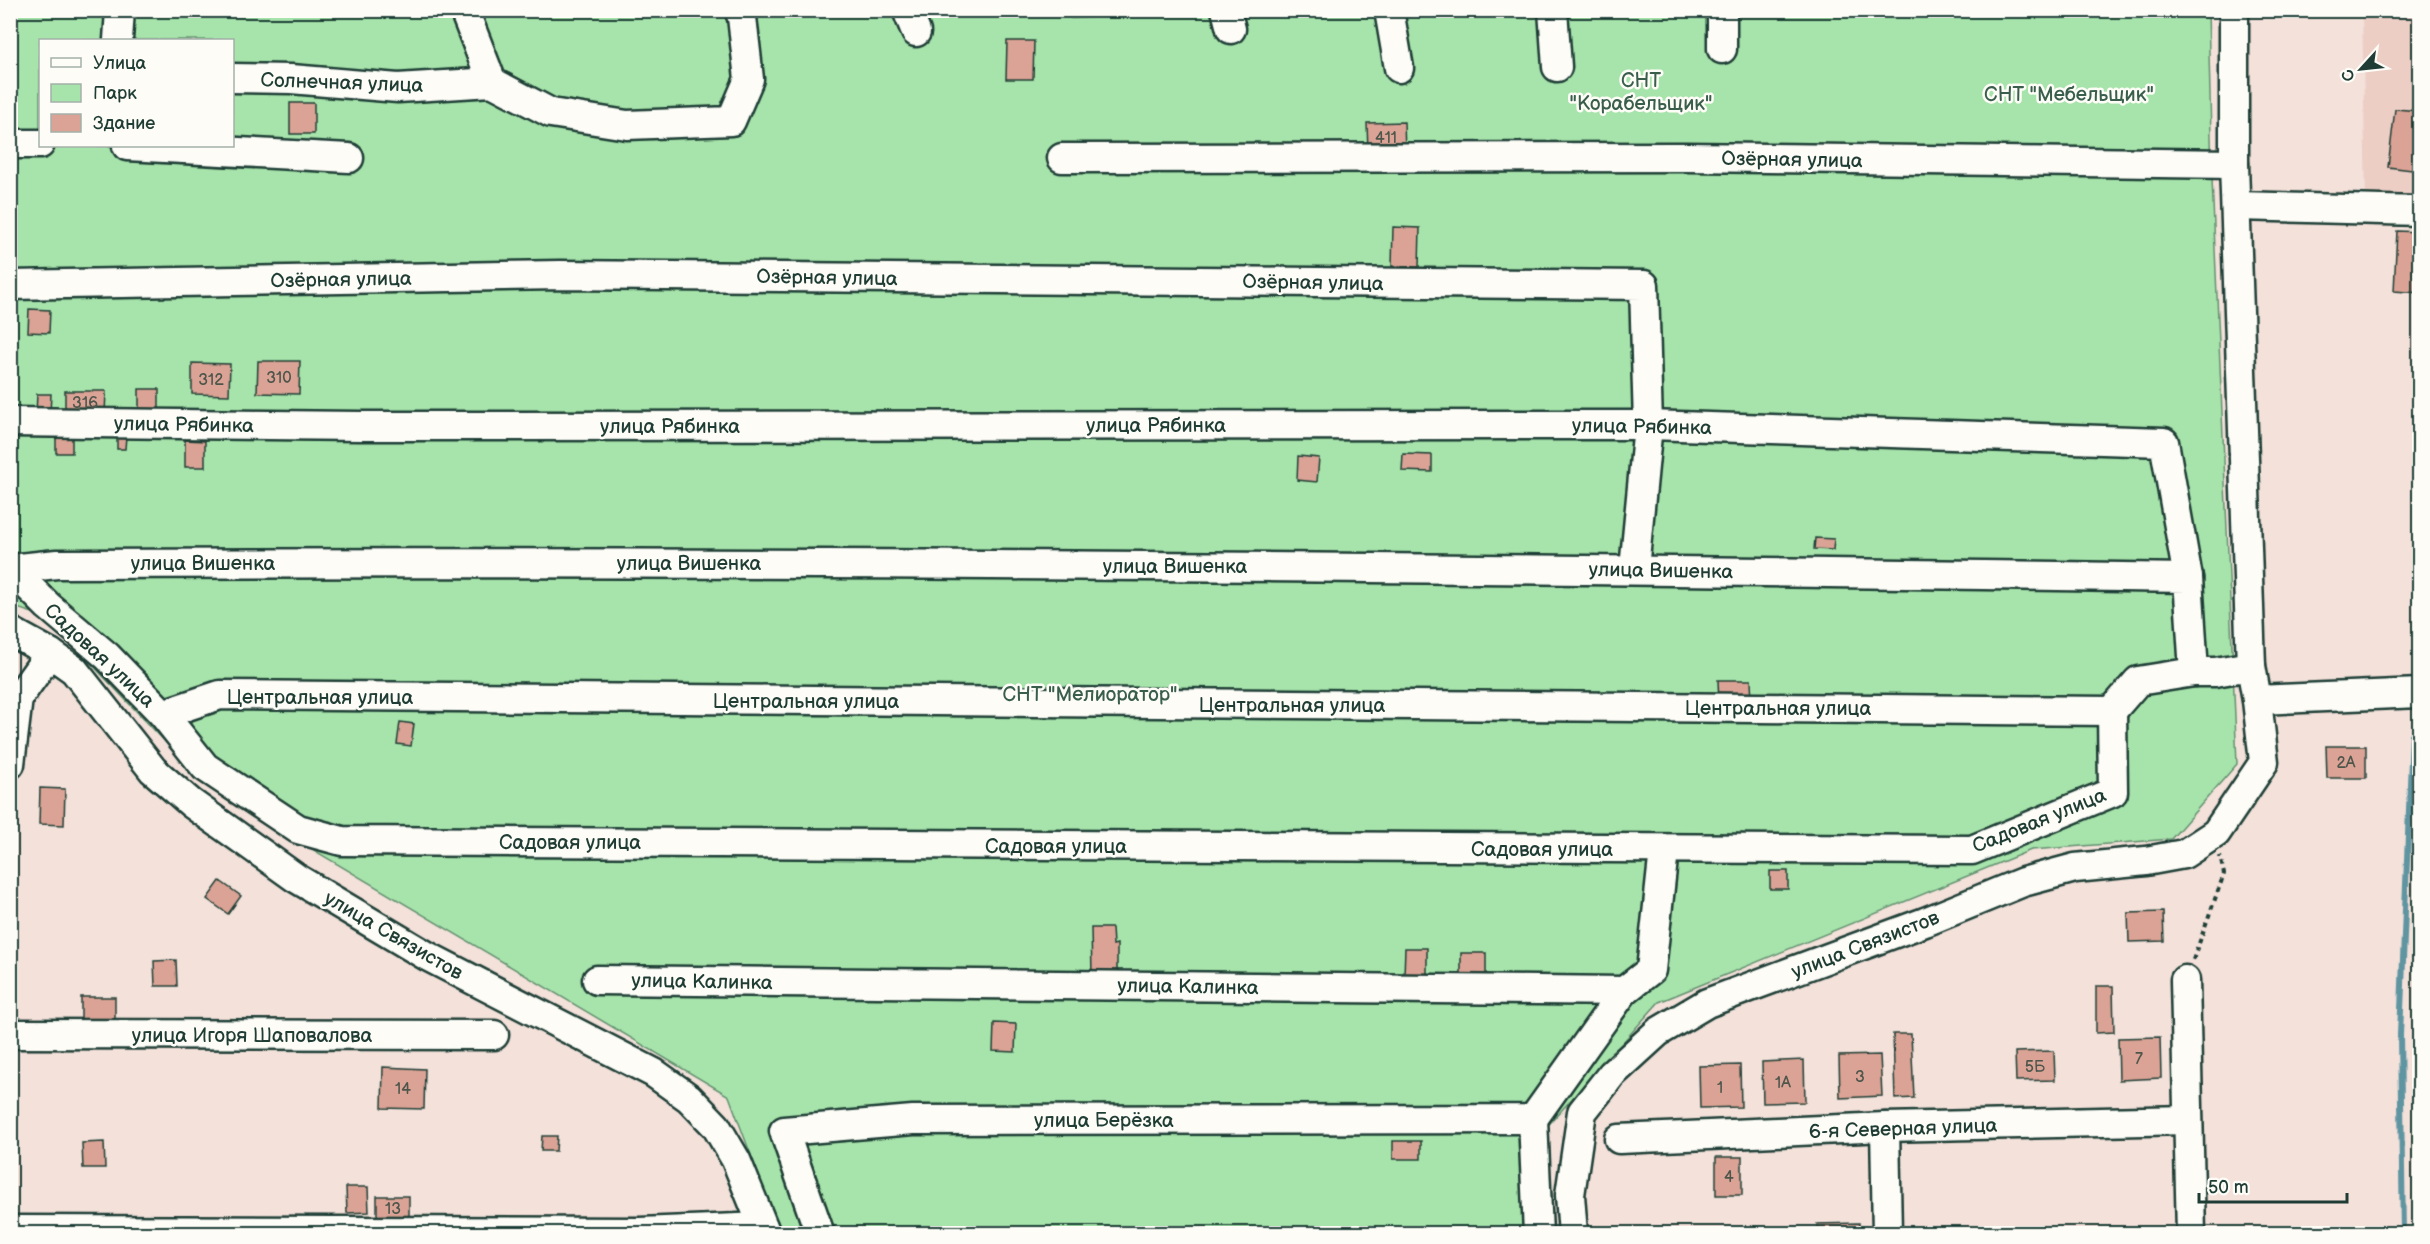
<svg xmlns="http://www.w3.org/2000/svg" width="2430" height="1244" font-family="'Balsamiq Sans',sans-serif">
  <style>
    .built { fill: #eccec5 }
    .green { fill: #a7e4ab; stroke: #639070; stroke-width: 1.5; fill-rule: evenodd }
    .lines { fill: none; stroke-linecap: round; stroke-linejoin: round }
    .stream { stroke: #5e94a1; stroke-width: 6 }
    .building { fill: #dba395; stroke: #1f3d34; stroke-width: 1.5 }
    .minor-casing { stroke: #1f3d34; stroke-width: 33 }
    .path { stroke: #1f3d34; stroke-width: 4; stroke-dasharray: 4.5 4.5; stroke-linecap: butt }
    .minor { stroke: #fdfcf7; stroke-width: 28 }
    .labels { text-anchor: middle; stroke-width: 5; stroke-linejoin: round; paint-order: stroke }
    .number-label { font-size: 16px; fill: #4e564c }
    .park-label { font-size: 20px; fill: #3a5e4c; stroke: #fdfcf7 }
    .street-label { font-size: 20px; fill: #1f3d34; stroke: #fdfcf7 }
  </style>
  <rect width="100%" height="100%" fill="#f3e1da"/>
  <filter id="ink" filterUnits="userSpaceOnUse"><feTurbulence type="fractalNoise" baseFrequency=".0167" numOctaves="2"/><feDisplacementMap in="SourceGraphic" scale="12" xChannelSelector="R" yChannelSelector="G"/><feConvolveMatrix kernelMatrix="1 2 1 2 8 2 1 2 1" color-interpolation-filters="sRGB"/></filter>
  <g filter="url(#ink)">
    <!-- built -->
    <polygon class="built" points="2362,11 2419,11 2419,209 2366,198"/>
    <!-- green -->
    <path class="green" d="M10 11H2208L2212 179 2237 764 2171 839 2031 850 1659 1002 1543 1131 1549 1233H780L729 1096 209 788 48 618 11 606ZM40 40H232V146H40Z"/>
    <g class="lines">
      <!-- stream -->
      <polyline class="stream" points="2403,1234 2400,1035 2412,735"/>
    </g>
    <!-- building -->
    <g class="building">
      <polygon points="1070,10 1097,10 1098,17 1071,18"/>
      <polygon points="1007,41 1034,41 1033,79 1006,79"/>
      <rect x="290" y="103" width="24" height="31"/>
      <polygon points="2395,109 2420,111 2420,171 2388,167"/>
      <polygon points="1404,122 1405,151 1368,151 1367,123"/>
      <polygon points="1393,227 1420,228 1419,267 1392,266"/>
      <polygon points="2397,231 2420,232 2420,293 2394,291"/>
      <polygon points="29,309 50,310 49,333 28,332"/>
      <polygon points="258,361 300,361 299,394 257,393"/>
      <polygon points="192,363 230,364 229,395 192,394"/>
      <rect x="139" y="389" width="20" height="23"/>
      <polygon points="65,391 106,391 105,414 65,413"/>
      <polygon points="37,394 51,394 50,414 36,414"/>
      <polygon points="10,433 17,434 16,453 10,453"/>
      <polygon points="117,436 126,436 125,449 117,449"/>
      <rect x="56" y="438" width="16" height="15"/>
      <polygon points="185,440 205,441 205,467 185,467"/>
      <polygon points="1403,454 1432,455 1432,472 1402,471"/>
      <polygon points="1298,456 1319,458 1317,482 1297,480"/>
      <polygon points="1815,538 1834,539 1833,550 1814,549"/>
      <polygon points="1718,680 1751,680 1752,703 1719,704"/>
      <polygon points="400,722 414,724 411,746 397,744"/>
      <polygon points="2326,746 2366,746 2366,778 2327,778"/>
      <polygon points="40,788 65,789 64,825 39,824"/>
      <rect x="1770" y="871" width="18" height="18"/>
      <polygon points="220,881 241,896 228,914 207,899"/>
      <polygon points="2163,912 2164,941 2129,942 2128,913"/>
      <polygon points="1091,928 1112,928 1113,945 1117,944 1117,975 1092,975"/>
      <polygon points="1405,948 1427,948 1427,976 1404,976"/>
      <rect x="1461" y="953" width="25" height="29"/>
      <polygon points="176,960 177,986 155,986 154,961"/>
      <polygon points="2096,986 2113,986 2114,1032 2096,1033"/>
      <rect x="81" y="997" width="34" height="25"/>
      <polygon points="994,1023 1016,1024 1015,1052 993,1051"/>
      <polygon points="1893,1034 1911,1034 1914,1098 1895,1099"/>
      <polygon points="2160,1037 2161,1078 2119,1080 2118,1038"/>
      <polygon points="2054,1051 2055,1080 2016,1081 2015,1052"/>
      <polygon points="1880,1055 1882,1096 1840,1098 1839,1056"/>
      <polygon points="1804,1060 1805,1102 1763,1103 1762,1062"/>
      <polygon points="1740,1065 1741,1107 1700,1108 1699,1066"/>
      <polygon points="383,1067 425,1069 424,1109 382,1108"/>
      <polygon points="542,1136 557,1136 556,1151 541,1151"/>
      <rect x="1393" y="1141" width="28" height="18"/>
      <polygon points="104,1142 105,1168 83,1168 82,1143"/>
      <rect x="1716" y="1157" width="26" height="38"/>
      <polygon points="346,1187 368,1187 369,1212 347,1213"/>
      <rect x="377" y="1196" width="32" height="25"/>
      <polygon points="1859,1223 1859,1234 1818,1234 1817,1224"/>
      <rect x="1999" y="1228" width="22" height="6"/>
    </g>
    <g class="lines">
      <defs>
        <g id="minor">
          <polyline points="464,10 492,82"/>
          <polyline points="907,10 916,32"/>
          <polyline points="1226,10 1231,29"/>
          <polyline points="1389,10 1399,68"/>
          <polyline points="1553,10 1557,67"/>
          <polyline points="118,40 120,10"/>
          <polyline points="1722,49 1722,10"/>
          <polyline points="232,78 291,79 398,88 492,82 551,113 627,125 731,121 749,79 742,17 739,10"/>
          <polyline points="10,144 40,144"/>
          <polyline points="127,146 349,158"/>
          <polyline points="1062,158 1687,157 2234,164"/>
          <polyline points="2236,206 2420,211"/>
          <polyline points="10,285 560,275 1644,285 1648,425 1634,569"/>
          <polyline points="10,422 360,426 1648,425 2164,442 2188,578"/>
          <path d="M10 569 57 564C768 561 1478 567 2188 578L2194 672H2215L2251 666"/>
          <polyline points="11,569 48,606 107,656 163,714 205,767 298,829 342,841 1972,850 2113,792 2112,711"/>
          <polyline points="10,631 50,653 74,670 153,770 191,803 296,878 427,956 654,1073 689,1098 716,1126 736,1160 766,1234"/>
          <polyline points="2257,700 2420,693"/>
          <polyline points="163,714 220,695 2112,711 2138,681 2194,672"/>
          <polyline points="10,764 18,698 50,653"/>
          <polyline points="597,980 1624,991 1651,970 1664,850"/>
          <polyline points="2185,980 2191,1234"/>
          <polyline points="10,1034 494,1035"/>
          <polyline points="1533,1119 1538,1234"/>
          <polyline points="1885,1127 1887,1234"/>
          <polyline points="1619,1139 1885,1127 2187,1120"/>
          <polyline points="10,1230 640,1232 763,1227"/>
          <polyline points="820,1234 784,1131 913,1120 1533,1119 1624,991"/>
          <polyline points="1573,1234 1570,1195 1582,1112 1612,1074 1658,1032 1707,1003 1925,922 2023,882 2075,868 2146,861 2184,854 2216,833 2264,762 2257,700 2251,666 2234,164 2234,10"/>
        </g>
      </defs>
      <!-- minor casing -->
      <use href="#minor" class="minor-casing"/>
      <!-- path -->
      <polyline class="path" points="2193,960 2224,874 2220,856"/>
      <!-- minor -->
      <use href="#minor" class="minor"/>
    </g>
  </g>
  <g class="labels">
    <!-- number labels -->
    <g class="number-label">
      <text x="1386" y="143">411</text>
      <text x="279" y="383">310</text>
      <text x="211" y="385">312</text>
      <text x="85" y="408">316</text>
      <text x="2346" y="768">2А</text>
      <text x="2139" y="1064">7</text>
      <text x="2035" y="1072">5Б</text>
      <text x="1860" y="1082">3</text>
      <text x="1783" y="1088">1А</text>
      <text x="1720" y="1093">1</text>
      <text x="403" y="1094">14</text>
      <text x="1729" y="1182">4</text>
      <text x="393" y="1214">13</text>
    </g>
    <!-- park labels -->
    <g class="park-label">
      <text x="1641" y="87">СНТ<tspan x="1641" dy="23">"Корабельщик"</tspan></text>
      <text x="2069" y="101">СНТ "Мебельщик"</text>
      <text x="1090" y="701">СНТ "Мелиоратор"</text>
    </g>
    <!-- street labels -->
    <g class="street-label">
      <text transform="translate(342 82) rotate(2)" y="7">Солнечная улица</text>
      <text transform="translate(1792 159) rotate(1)" y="7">Озёрная улица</text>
      <text transform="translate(827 277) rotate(1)" y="7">Озёрная улица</text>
      <text transform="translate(341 279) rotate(-1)" y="7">Озёрная улица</text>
      <text transform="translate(1313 282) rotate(1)" y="7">Озёрная улица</text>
      <text transform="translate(184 424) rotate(1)" y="7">улица Рябинка</text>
      <text x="1156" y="432">улица Рябинка</text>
      <text x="670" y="433">улица Рябинка</text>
      <text transform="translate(1642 426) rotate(1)" y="7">улица Рябинка</text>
      <text x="203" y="570">улица Вишенка</text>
      <text x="689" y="570">улица Вишенка</text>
      <text x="1175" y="573">улица Вишенка</text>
      <text transform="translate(1661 570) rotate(1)" y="7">улица Вишенка</text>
      <text transform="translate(100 655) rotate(43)" y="7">Садовая улица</text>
      <text x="320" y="704">Центральная улица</text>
      <text x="806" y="708">Центральная улица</text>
      <text x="1292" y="712">Центральная улица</text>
      <text x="1778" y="715">Центральная улица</text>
      <text transform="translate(2039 820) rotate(-22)" y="7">Садовая улица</text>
      <text x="570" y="849">Садовая улица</text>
      <text x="1056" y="853">Садовая улица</text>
      <text x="1542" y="856">Садовая улица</text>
      <text transform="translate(394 935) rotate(30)" y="7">улица Связистов</text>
      <text transform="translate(1865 944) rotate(-21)" y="7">улица Связистов</text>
      <text transform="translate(702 981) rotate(1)" y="7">улица Калинка</text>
      <text transform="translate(1188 986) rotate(1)" y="7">улица Калинка</text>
      <text x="252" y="1042">улица Игоря Шаповалова</text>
      <text x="1104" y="1127">улица Берёзка</text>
      <text transform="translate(1903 1128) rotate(-2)" y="7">6-я Северная улица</text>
    </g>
  </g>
  <!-- margin -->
  <rect width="2430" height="1244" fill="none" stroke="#fdfcf7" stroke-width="36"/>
  <rect x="18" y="18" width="2394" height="1208" fill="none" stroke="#1f3d34" stroke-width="2" filter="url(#ink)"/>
  <!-- legend -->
  <rect x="39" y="39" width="195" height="108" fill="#fdfcf7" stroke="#a4b0a9" stroke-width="1.5"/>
  <rect x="51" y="58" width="30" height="9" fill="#fdfcf7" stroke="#a4b0a9" stroke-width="1.5"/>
  <text x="93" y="69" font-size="18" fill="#1f3d34">Улица</text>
  <rect x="51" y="84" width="30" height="18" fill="#a7e4ab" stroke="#a4b0a9" stroke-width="1.5"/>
  <text x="93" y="99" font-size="18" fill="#1f3d34">Парк</text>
  <rect x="51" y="114" width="30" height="18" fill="#dba395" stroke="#a4b0a9" stroke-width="1.5"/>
  <text x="93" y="129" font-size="18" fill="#1f3d34">Здание</text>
  <!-- north arrow -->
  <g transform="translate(2361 69) rotate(243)" stroke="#fdfcf7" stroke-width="4.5" paint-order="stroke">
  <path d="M0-4.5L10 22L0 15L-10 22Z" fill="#1f3d34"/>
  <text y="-9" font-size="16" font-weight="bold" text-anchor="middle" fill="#1f3d34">С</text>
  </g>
  <!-- scale -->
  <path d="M2199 1193v9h148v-9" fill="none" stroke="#1f3d34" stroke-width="3"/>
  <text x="2208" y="1193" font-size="18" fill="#1f3d34" stroke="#fdfcf7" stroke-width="4.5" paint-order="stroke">50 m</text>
</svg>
